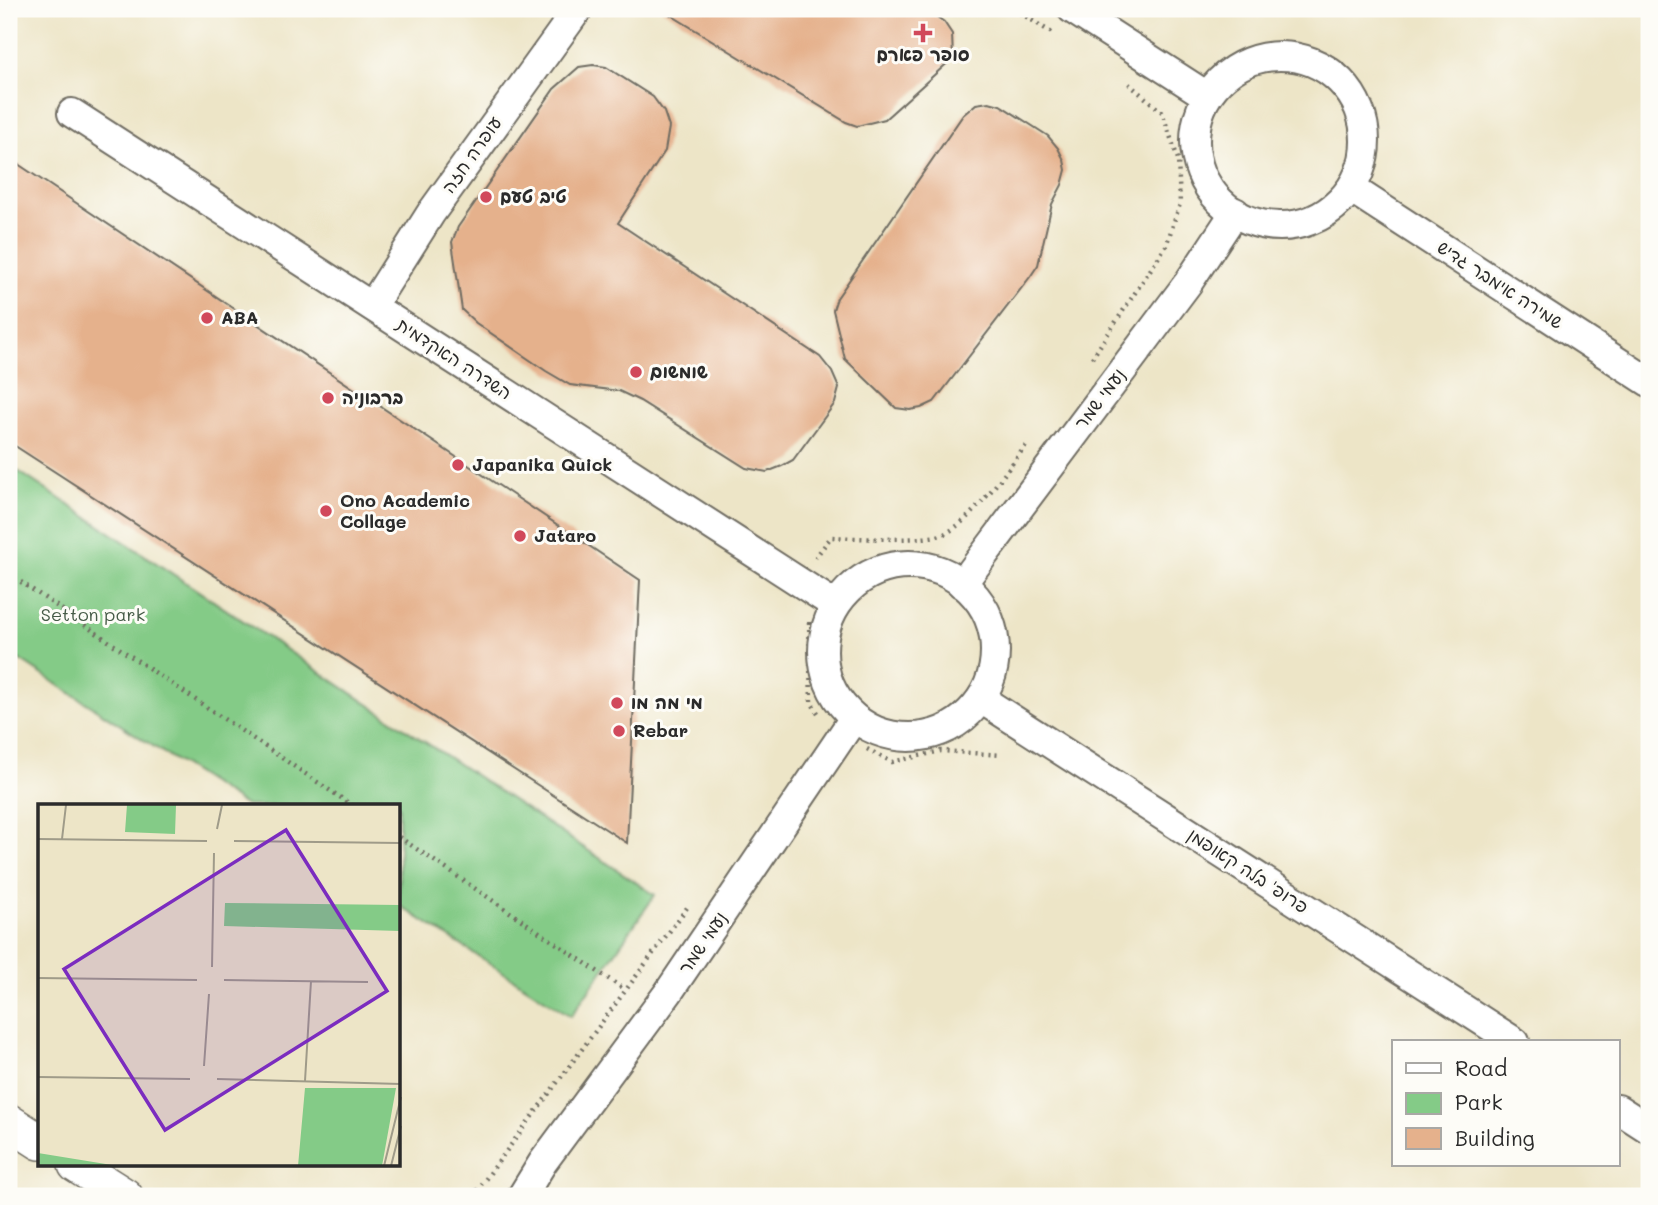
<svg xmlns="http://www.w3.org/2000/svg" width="1658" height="1205" font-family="Mali,'Playpen Sans Hebrew',sans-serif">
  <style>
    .green { fill: #84cb87; stroke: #587b59; stroke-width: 2 }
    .building { fill: #e5b18c }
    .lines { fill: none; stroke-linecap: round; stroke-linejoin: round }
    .minor-casing { stroke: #6f6c62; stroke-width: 32 }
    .tertiary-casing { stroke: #6f6c62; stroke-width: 38 }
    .path { stroke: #6f6c62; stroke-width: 4.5; stroke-dasharray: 2 5; stroke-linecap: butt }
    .minor { stroke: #fff; stroke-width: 28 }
    .tertiary { stroke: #fff; stroke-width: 35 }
    .poi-dot { fill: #d1495b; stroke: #fdfcf7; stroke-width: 2.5 }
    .labels { text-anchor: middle; stroke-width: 6; stroke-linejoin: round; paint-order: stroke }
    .poi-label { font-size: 18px; font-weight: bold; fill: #2b2b2b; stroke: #fdfcf7; text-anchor: start }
    .street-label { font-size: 18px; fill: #2b2b2b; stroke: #fdfcf7 }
    .park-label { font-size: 18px; fill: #465b47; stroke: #fdfcf7 }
    .inset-road { fill: none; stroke: #9f9b89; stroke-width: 2 }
    .view { fill: #7b2cbf; fill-opacity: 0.15; stroke: #7b2cbf; stroke-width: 3.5 }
    .inset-edge { fill: none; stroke: #2b2b2b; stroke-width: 3.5 }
  </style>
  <rect width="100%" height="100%" fill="#fdfcf7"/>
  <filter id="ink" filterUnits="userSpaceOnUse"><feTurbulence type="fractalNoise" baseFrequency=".0143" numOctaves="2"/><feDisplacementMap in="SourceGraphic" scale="14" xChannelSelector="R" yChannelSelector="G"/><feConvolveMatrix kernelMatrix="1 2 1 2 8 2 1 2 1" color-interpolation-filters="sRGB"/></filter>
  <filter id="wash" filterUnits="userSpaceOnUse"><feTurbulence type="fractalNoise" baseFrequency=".00686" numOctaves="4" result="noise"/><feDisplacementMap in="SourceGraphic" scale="28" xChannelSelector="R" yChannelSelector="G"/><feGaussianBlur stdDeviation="1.57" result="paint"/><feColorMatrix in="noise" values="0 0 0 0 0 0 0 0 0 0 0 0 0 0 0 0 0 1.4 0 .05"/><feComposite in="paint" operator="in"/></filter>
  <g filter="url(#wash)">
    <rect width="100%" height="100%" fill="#ede5c7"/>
    <!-- green -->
    <polygon class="green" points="9,465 655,895 571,1016 399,905 399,806 246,806 9,653"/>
    <g id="blocks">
      <!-- building -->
      <g class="building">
        <polygon points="661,9 926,9 944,22 952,34 953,58 885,119 857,126 846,122"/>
        <polygon points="593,65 606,67 653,97 664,112 669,127 665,151 618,223 820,357 832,372 839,388 835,403 793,460 782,466 767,472 746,468 640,401 619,391 570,385 546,371 476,323 462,310 452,242 458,227 554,89 579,67"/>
        <polygon points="989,102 1000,105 1048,136 1058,148 1064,160 1066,170 1062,185 1052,204 1038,265 1030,277 934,402 921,408 910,410 896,408 845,359 833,310 837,298 963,115 976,104"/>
        <polygon points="9,158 640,580 627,843 9,442"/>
      </g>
    </g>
  </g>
  <g filter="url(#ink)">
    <use href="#blocks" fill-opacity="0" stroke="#6f6c62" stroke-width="2"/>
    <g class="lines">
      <defs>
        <g id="minor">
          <polyline points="1072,9 1207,96"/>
          <circle cx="1280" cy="141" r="85"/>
          <polyline points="72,113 835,605"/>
          <polyline points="1352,189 1649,382"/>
          <polyline points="372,306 431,213 578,9"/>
          <circle cx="909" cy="651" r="86"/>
          <polyline points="962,584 1188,283 1235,212"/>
          <polyline points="981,699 1515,1042"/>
          <polyline points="1618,1109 1649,1129"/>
          <polyline points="522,1196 543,1162 668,993 854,718"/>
        </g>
        <g id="tertiary">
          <polyline points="9,1122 40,1142"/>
          <polyline points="76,1165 125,1196"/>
        </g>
      </defs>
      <!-- minor casing -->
      <use href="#minor" class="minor-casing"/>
      <!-- tertiary casing -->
      <use href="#tertiary" class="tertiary-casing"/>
      <!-- path -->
      <g class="path">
        <polyline points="1014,9 1052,33"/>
        <polyline points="1092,358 1166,246 1180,204 1178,159 1162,112 1129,84"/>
        <path d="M815 558 831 537C854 538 925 542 944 534 972 522 1008 468 1028 443"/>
        <polyline points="9,574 353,806"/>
        <polyline points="809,622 811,702 820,716"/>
        <polyline points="867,749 892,762 941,751 1002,755"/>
        <polyline points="399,837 625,990"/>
        <polyline points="473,1196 689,905"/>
      </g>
      <!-- minor -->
      <use href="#minor" class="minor"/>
      <!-- tertiary -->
      <use href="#tertiary" class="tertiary"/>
    </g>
  </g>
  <!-- markers -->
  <g class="poi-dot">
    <path d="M919.5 22.5h7v7h7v7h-7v7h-7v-7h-7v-7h7z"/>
    <circle cx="486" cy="197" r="7"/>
    <circle cx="207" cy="318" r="7"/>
    <circle cx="636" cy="372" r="7"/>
    <circle cx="328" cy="398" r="7"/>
    <circle cx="458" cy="465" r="7"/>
    <circle cx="326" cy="511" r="7"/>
    <circle cx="520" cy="536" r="7"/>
    <circle cx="617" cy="703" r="7"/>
    <circle cx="619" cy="731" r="7"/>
  </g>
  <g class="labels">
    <!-- poi labels -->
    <g class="poi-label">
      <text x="923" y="61" text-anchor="middle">סופר פארם</text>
      <text x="500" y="203">טיב טעם</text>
      <text x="221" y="324">ABA</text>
      <text x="650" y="378">שומשום</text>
      <text x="342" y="404">ברבוניה</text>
      <text x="472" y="471">Japanika Quick</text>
      <text x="340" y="507">Ono Academic<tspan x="340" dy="21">Collage</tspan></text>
      <text x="534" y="542">Jataro</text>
      <text x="631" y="709">מי מה מו</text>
      <text x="633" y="737">Rebar</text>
    </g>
    <!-- street labels -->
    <g class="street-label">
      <text transform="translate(472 155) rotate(-55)" y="6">עופרה חזה</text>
      <text transform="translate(1500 285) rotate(33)" y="6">שמירה אימבר גדיש</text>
      <text transform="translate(454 359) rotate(33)" y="6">השדרה האקדמית</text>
      <text transform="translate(1100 399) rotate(-53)" y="6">נעמי שמר</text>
      <text transform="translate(1248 871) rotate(33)" y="6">פרופ' בלה קאופמן</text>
      <text transform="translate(703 943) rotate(-56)" y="6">נעמי שמר</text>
    </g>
    <!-- park labels -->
    <g class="park-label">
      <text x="93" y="621">Setton park</text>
    </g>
  </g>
  <!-- overview -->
  <g transform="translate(38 804)">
    <rect width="362" height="362" fill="#ede5c7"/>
    <path d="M89 1H138L137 30 87 28ZM187 99 362 101V127L186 122ZM267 284H358L344 362H260ZM0 349 80 362H0Z" fill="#84cb87"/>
    <path class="inset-road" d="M179 25 184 1M0 35 169 37M24 35 28 1M196 37 363 39M174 163 176 49M0 174 159 176M186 176 330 178M166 262 171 190M0 273 152 275M179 275 363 280M267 277 273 177M346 362 363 293M353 362 363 322"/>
    <path class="view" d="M248 26 349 187 127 326 26 165Z"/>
    <rect width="362" height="362" class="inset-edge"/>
  </g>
  <!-- margin -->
  <rect width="1658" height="1205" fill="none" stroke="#fdfcf7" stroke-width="35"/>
  <!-- legend -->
  <rect x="1392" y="1040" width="228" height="126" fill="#fdfcf7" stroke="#a9a8a5" stroke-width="2"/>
  <rect x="1406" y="1063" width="35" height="10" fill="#ffffff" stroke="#a9a8a5" stroke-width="2"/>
  <text x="1455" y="1076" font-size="21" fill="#2b2b2b">Road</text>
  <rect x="1406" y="1093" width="35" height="21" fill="#84cb87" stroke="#a9a8a5" stroke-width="2"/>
  <text x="1455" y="1110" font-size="21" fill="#2b2b2b">Park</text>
  <rect x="1406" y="1128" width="35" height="21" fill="#e5b18c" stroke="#a9a8a5" stroke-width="2"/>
  <text x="1455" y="1146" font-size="21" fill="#2b2b2b">Building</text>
</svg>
